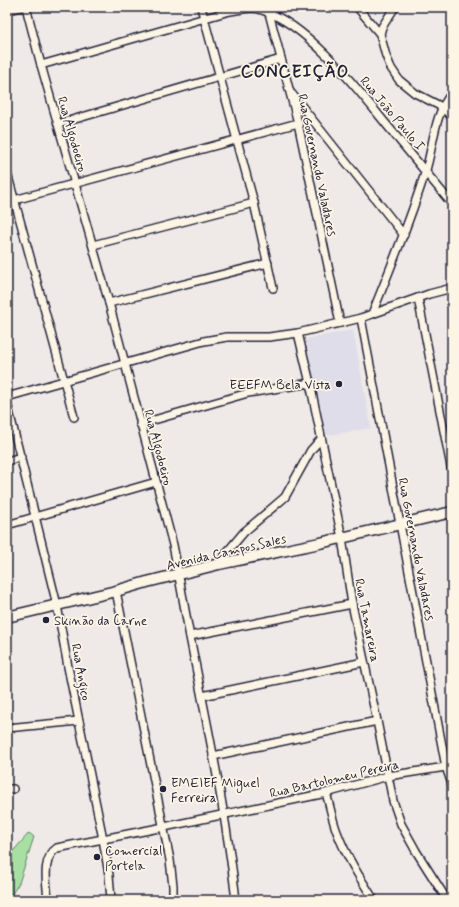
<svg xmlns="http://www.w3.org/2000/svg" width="459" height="907" font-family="Mynerve,sans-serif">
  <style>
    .built { fill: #dfdde9 }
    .green { fill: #a8dfa2; stroke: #65806e }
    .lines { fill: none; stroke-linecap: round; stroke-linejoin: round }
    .street-casing { stroke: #22223b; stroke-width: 10 }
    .secondary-casing { stroke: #22223b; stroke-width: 13 }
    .street { stroke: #fcf5e5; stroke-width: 7 }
    .secondary { stroke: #fcf5e5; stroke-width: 10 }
    .poi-dot { fill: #22223b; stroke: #fcf5e5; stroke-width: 1.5 }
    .labels { text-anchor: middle; stroke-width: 3.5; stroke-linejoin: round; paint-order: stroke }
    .street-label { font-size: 13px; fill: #22223b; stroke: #fcf5e5 }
    .poi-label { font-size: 13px; fill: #22223b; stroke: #fcf5e5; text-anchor: start }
    .district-label { font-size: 17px; font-weight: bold; letter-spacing: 1px; fill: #22223b; stroke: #fcf5e5 }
  </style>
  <rect width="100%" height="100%" fill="#efeae7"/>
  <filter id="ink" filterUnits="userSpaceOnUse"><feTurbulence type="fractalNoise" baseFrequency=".025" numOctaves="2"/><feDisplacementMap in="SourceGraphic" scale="8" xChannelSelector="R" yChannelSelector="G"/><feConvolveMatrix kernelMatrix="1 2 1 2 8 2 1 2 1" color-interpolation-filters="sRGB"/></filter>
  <g filter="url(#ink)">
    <!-- built -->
    <polygon class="built" points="353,330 371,428 324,436 306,339"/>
    <!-- green -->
    <polygon class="green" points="29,833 34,837 19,883 8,900 7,900 7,858"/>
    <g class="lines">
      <defs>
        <g id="street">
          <path d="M26 7 41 65 109 303 173 545C179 575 184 606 190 637 207 724 226 812 236 900"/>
          <polyline points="201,7 254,203 273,288"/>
          <polyline points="357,7 380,34 386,56 391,68 399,80 415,93 442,107 452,117"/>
          <polyline points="7,10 22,7"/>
          <polyline points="269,13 298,123 340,323"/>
          <polyline points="380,34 382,27 395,7"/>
          <path d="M41 65 226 12C238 10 250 6 262 10 308 25 356 87 386 124 408 151 430 177 452 204"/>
          <polyline points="292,94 404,235"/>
          <polyline points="58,124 281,59"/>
          <polyline points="7,173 74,417"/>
          <polyline points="7,202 298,123"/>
          <polyline points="93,245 254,203"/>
          <polyline points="418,298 452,472"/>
          <polyline points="109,303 268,263"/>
          <polyline points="372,314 429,294 452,288"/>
          <polyline points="361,318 446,767 452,784"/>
          <polyline points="298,333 310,383 342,538 352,604 377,721 393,801 401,824 416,851 447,900"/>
          <path d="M7 397 204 341 227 337H269L298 333 361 318 372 314C391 267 410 221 425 173 434 146 433 115 452 93"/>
          <polyline points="7,403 57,605 68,667 103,839 109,875 111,900"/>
          <polyline points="140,424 248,393 310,383"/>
          <polyline points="7,461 21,457"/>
          <polyline points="7,525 156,482"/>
          <polyline points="219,564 228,551 244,532 285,497 311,450 321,439"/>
          <polyline points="116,591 170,860 173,886 173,900"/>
          <polyline points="190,636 352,604"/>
          <polyline points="202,696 364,662"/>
          <polyline points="7,728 79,721"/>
          <polyline points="213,756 377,721"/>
          <polyline points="7,789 13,789"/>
          <path d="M326 793C330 806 332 819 337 832 346 856 360 878 374 900"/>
          <path d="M48 900C47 883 41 859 57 848L164 827 326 793 388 776 452 766"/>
        </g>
        <polyline id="secondary" points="7,617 116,591 147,582 219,564 320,543 452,512"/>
      </defs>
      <!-- street casing -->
      <use href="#street" class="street-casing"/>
      <!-- secondary casing -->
      <use href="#secondary" class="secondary-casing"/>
      <!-- street -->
      <use href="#street" class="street"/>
      <!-- secondary -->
      <use href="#secondary" class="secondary"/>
    </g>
  </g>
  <!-- markers -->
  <g class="poi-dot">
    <circle cx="339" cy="384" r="4"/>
    <circle cx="46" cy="620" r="4"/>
    <circle cx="163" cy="789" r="4"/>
    <circle cx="97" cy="857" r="4"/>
  </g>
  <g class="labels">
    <!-- street labels -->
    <g class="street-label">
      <text transform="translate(393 113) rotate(50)" y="5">Rua João Paulo I</text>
      <text transform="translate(73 134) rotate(74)" y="5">Rua Algodoeiro</text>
      <text transform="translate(318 165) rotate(78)" y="5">Rua Governando Valadares</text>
      <text transform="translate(159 447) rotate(75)" y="5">Rua Algodoeiro</text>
      <text transform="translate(417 549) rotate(79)" y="5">Rua Governando Valadares</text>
      <text transform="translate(226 551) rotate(-13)" y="5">Avenida Campos Sales</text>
      <text transform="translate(368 620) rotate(79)" y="5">Rua Tamareira</text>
      <text transform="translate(82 672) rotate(79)" y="5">Rua Angico</text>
      <text transform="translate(334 778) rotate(-13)" y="5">Rua Bartolomeu Pereira</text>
    </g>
    <!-- poi labels -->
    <g class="poi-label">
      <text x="331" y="389" text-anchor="end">EEEFM Bela Vista</text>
      <text x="54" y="625">Skinão da Carne</text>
      <text x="171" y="787">EMEIEF Miguel<tspan x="171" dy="15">Ferreira</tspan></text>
      <text x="105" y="855">Comercial<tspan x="105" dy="15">Portela</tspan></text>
    </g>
    <!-- district labels -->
    <g class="district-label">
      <text x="295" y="77">CONCEIÇÃO</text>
    </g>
  </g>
  <!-- margin -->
  <rect width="459" height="907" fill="none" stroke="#fcf5e5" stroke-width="24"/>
  <rect x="12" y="12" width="435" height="883" fill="none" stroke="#22223b" stroke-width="1.5" filter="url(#ink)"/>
</svg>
